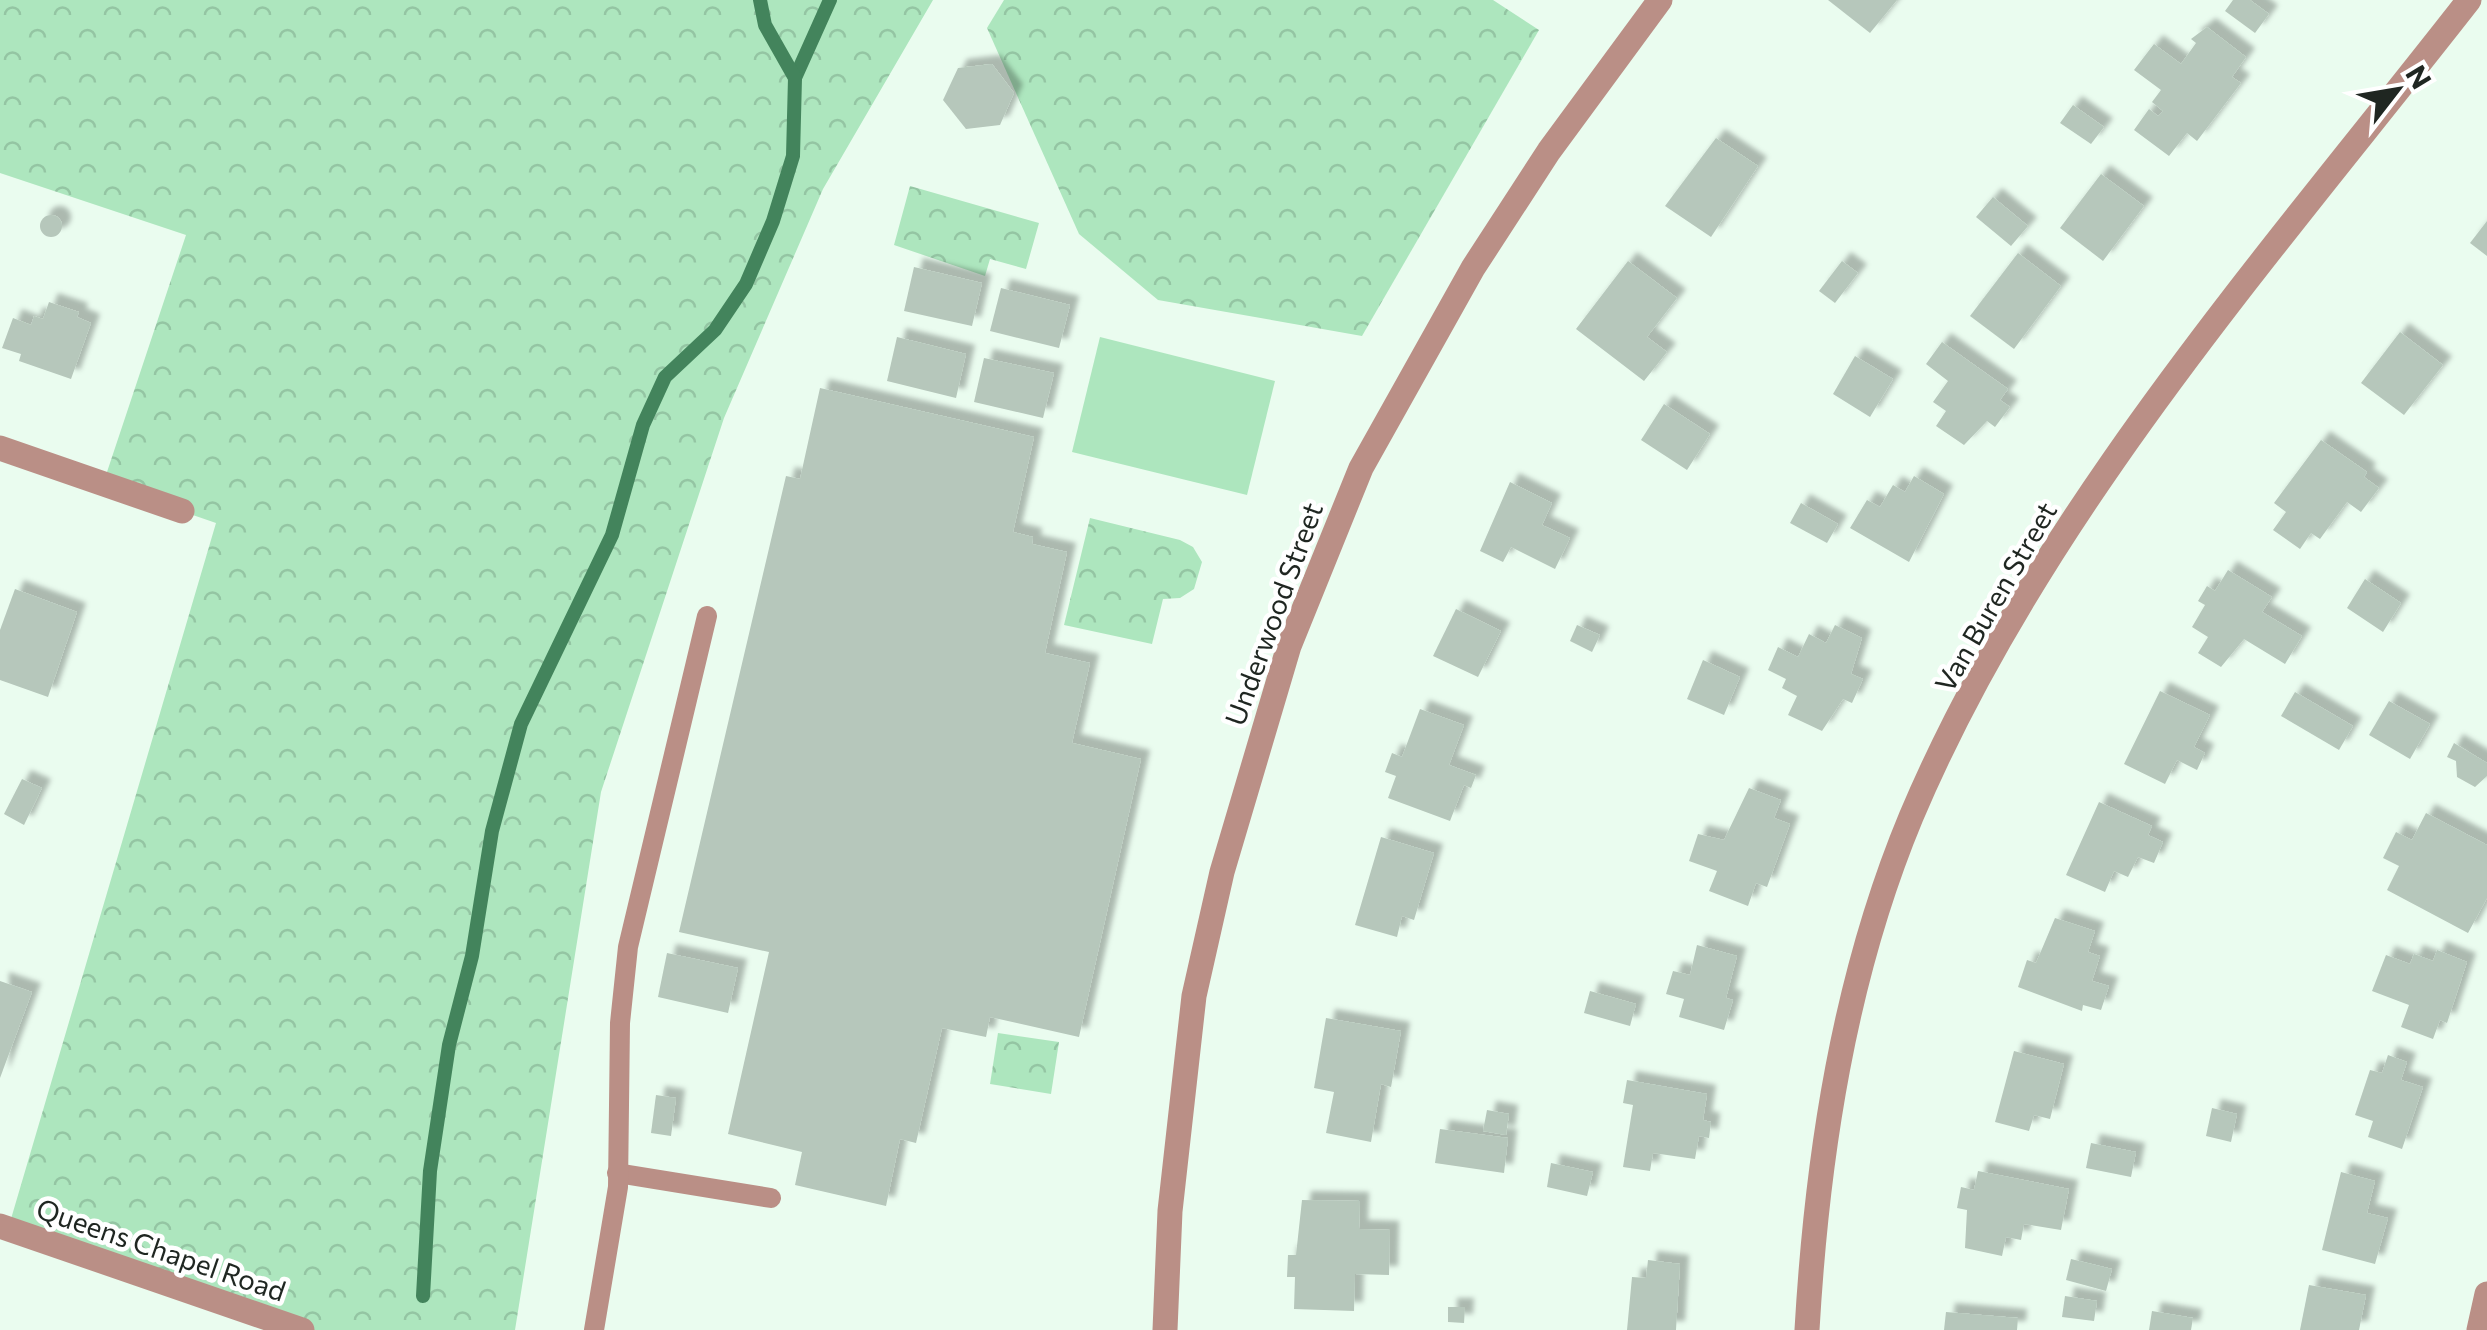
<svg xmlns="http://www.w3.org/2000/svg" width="2487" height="1330" font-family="Commissioner,sans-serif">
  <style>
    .green { fill: #ade6be }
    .park { fill: url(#park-crowns) }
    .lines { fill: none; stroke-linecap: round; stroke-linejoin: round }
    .stream { stroke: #43845c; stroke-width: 14 }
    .building { fill: #b6c7bb; filter: url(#shadow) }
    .service { stroke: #ba8f86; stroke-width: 20 }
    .minor { stroke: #ba8f86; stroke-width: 25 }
    .labels { text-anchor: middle; stroke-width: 9; stroke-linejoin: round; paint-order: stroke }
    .street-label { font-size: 28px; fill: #1f2621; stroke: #fff }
  </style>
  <defs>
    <pattern id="park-crowns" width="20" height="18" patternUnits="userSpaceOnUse" patternTransform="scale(2.5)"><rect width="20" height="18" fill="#ade6be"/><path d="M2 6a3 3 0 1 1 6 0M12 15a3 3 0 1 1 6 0" fill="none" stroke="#94c5a3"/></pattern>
    <filter id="shadow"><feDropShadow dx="9" dy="-9" stdDeviation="2.5" flood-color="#0004"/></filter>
  </defs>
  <rect width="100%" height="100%" fill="#eafcef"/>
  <!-- green -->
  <polygon class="green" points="1100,337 1275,381 1247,495 1072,452"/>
  <!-- park -->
  <g class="park">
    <polygon points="0,0 933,0 823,189 724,418 601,792 515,1330 302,1330 8,1229 216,523 103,484 186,235 0,173"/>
    <polygon points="1004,0 1493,0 1539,30 1362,336 1158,300 1079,234 987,28"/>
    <polygon points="910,186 1039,223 1026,269 990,259 985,276 894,245"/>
    <polygon points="1090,518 1180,540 1193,547 1202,562 1194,589 1180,598 1163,599 1152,644 1064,625"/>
    <polygon points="998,1033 1059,1042 1051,1094 990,1084"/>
  </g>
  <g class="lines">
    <!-- stream -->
    <g class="stream">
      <polyline points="795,78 830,0"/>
      <polyline points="423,1296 430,1171 449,1045 472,956 492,831 521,724 612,535 643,425 665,377 715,330 746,284 773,221 793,156 795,78 765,25 760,0"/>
    </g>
  </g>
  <!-- building -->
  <g class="building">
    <polygon points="1828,0 1897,0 1870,33"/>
    <polygon points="2233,0 2250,0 2269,14 2255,33 2225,11"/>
    <polygon points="2207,27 2246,57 2232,77 2241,83 2197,141 2187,133 2169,156 2134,130 2149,109 2158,116 2163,111 2152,102 2161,90 2134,70 2154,44 2181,64 2196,43 2191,39"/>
    <polygon points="992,64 1014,93 1000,125 966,129 943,100 958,68"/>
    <polygon points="2073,105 2104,127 2091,144 2060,123"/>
    <polygon points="1716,138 1758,166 1711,237 1665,206"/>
    <polygon points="2101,174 2144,206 2103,261 2060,228"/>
    <polygon points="1993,197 2028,226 2011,246 1976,217"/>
    <circle cx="51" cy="226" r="11"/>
    <polygon points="2487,221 2487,256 2470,243"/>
    <polygon points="2018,253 2061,286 2014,349 1970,316"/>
    <polygon points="1628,261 1677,298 1647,337 1667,352 1644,381 1576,329"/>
    <polygon points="1842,261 1858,273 1835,303 1819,291"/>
    <polygon points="914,267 982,283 972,326 904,311"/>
    <polygon points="1001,288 1070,305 1059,348 990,331"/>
    <polygon points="49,302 79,312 77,317 91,323 71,379 19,361 21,354 2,348 13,318 31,325 34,316 43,319"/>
    <polygon points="2400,332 2443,365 2404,415 2361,383"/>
    <polygon points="897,337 966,354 956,398 887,381"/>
    <polygon points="1942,342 2008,389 2000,400 2010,407 1995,427 1987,421 1964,445 1936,426 1946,411 1933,402 1948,381 1926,364"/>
    <polygon points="1855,356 1893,379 1870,417 1833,394"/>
    <polygon points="984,358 1054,373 1043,418 974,402"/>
    <polygon points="820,388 1034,437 1013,532 1033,537 1032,544 1067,552 1045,653 1090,663 1072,743 1141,759 1079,1037 990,1017 986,1037 942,1028 916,1143 900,1139 886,1206 795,1185 802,1152 728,1134 769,952 679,932 786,476 800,479"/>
    <polygon points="1664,404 1710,434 1687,470 1641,440"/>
    <polygon points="2321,440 2367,472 2364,477 2379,488 2361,512 2347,502 2320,539 2311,533 2300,549 2273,530 2286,512 2274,503"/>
    <polygon points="1914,476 1944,494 1909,562 1850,528 1867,500 1880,507 1893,485 1905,492"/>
    <polygon points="1510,482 1552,503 1542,525 1570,538 1555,569 1511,547 1503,562 1480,551"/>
    <polygon points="1801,503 1838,524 1827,543 1790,523"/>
    <polygon points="2228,570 2272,597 2262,612 2302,636 2285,664 2244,639 2221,667 2198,653 2208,637 2192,627 2205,605 2198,601 2207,586 2215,591"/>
    <polygon points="2365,579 2401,603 2383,632 2347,608"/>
    <polygon points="15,589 77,612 48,697 0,680 0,630"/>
    <polygon points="1456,609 1501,631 1478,677 1433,656"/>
    <polygon points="1577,625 1600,635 1592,652 1570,641"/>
    <polygon points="1835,625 1862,638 1851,674 1863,679 1852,703 1843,699 1822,731 1788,715 1797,696 1782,688 1786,679 1768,670 1778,647 1798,657 1809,634 1826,643"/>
    <polygon points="1703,660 1740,677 1724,715 1687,699"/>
    <polygon points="2160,691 2210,715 2194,747 2205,753 2197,770 2177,760 2165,784 2124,764"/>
    <polygon points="2295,692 2353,726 2339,750 2281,716"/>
    <polygon points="2389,701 2430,724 2410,759 2369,735"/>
    <polygon points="1420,709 1464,725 1449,765 1476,775 1471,788 1464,785 1450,821 1388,798 1396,776 1385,772 1392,753 1402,757"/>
    <polygon points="2454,743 2487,763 2487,776 2475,787 2457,777 2456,761 2447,757"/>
    <polygon points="22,779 42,788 24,825 4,814"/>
    <polygon points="1749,788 1781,800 1774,818 1790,824 1767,887 1756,883 1748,906 1709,891 1717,871 1689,861 1698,834 1724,840"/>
    <polygon points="2099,802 2152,826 2148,835 2163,842 2154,863 2138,857 2128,877 2114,871 2105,892 2066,875"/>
    <polygon points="2426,813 2487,845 2487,898 2468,933 2387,890 2399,866 2383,858 2396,832 2412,840"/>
    <polygon points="1381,837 1434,853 1414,920 1402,916 1397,937 1355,925"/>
    <polygon points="2055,918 2095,931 2088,952 2100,956 2092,981 2109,986 2101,1010 2083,1005 2082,1011 2018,987 2027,960 2036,963"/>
    <polygon points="1697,945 1737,956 1726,998 1733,1000 1724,1030 1679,1017 1684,999 1666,994 1673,971 1690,975"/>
    <polygon points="2437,950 2467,962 2447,1023 2440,1020 2433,1039 2401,1027 2409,1005 2372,991 2386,955 2410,964 2414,954 2433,961"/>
    <polygon points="667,953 738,968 728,1013 658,997"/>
    <polygon points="0,981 32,992 0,1078"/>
    <polygon points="1590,991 1636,1004 1630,1026 1584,1013"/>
    <polygon points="1326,1018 1401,1031 1391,1087 1381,1084 1371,1142 1326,1133 1334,1092 1314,1088"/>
    <polygon points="2014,1051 2064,1064 2050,1119 2034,1115 2029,1131 1995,1122"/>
    <polygon points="2388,1055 2407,1062 2401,1080 2423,1087 2402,1149 2368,1137 2373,1121 2355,1115 2370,1070 2382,1073"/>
    <polygon points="1627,1080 1707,1094 1703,1120 1711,1122 1709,1138 1699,1136 1695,1159 1653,1153 1650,1171 1623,1167 1633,1105 1623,1103"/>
    <polygon points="656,1095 676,1098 671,1136 651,1133"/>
    <polygon points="2212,1108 2237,1114 2231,1142 2206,1136"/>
    <polygon points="1487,1110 1509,1114 1506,1135 1483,1131"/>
    <polygon points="1440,1129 1508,1138 1504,1173 1435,1163"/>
    <polygon points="2091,1143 2136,1152 2131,1177 2086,1168"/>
    <polygon points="1551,1163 1593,1172 1587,1196 1547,1187"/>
    <polygon points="1978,1171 2069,1189 2061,1230 2024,1224 2021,1240 2006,1237 2002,1256 1965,1248 1967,1210 1957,1208 1961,1187 1974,1190"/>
    <polygon points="2341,1172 2375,1181 2367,1213 2388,1218 2375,1264 2322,1250"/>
    <polygon points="1302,1200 1360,1201 1359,1229 1390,1230 1389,1275 1355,1274 1354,1311 1294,1309 1295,1277 1287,1277 1288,1255 1296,1255"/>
    <polygon points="2071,1259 2112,1269 2106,1291 2066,1280"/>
    <polygon points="1648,1260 1680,1264 1676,1330 1627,1330 1632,1277 1646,1278"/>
    <polygon points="2309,1285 2366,1295 2359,1330 2300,1330"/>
    <polygon points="2065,1296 2097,1301 2094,1321 2062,1317"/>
    <polygon points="1448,1307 1465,1307 1464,1323 1448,1322"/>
    <polygon points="2152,1311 2193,1318 2191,1330 2149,1330"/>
    <polygon points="1946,1312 2018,1318 2017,1330 1944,1330"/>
  </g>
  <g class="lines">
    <!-- service -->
    <g class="service">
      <polyline points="617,1173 771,1198"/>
      <polyline points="594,1330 618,1187 620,1023 628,947 707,616"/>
    </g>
    <!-- minor -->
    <g class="minor">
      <polyline points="0,448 182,511"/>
      <polyline points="0,1226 302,1330"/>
      <polyline points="1165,1330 1170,1211 1194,996 1222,872 1289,646 1361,468 1473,268 1549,151 1660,0"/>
      <path d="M1807 1330C1817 1156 1844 978 1911 817 2038 516 2270 255 2469 0"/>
      <polyline points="2479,1330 2487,1294"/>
    </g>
  </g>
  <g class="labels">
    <!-- street labels -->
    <g class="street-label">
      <text transform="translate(1996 597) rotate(-60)" y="10">Van Buren Street</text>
      <text transform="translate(1274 614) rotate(-70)" y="10">Underwood Street</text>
      <text transform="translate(161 1250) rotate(19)" y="10">Queens Chapel Road</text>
    </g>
  </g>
  <!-- north arrow -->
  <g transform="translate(2397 90) rotate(59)" stroke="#ffffff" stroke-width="8" paint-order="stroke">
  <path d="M0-8L18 38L0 25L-18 38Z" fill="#1f2621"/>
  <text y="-15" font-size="28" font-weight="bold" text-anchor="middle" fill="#1f2621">N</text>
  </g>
</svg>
